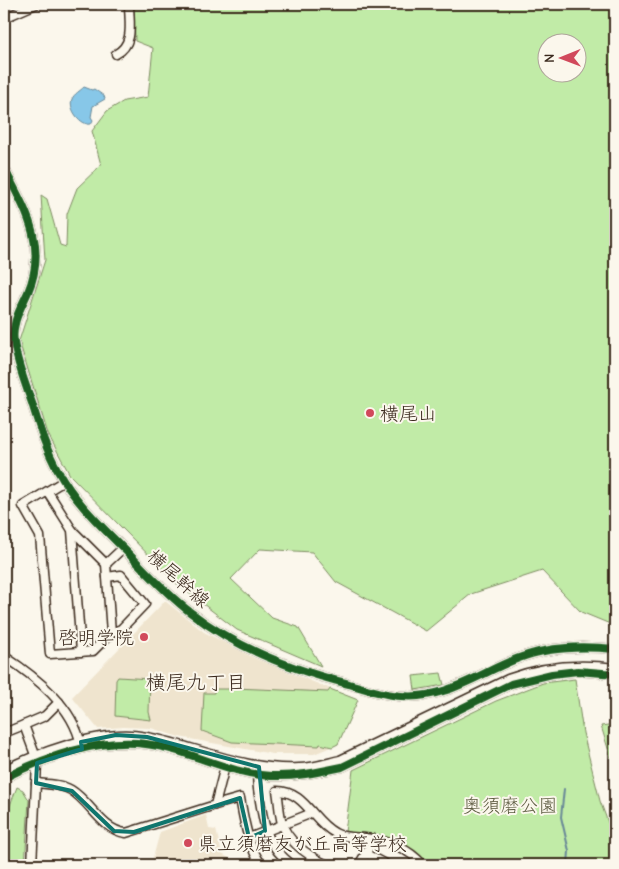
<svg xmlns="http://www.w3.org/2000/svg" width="619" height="869" font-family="'Comic Neue','Klee One',sans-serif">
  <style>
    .built { fill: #efe4ce }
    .green { fill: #c1eba7; stroke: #7e8a62; fill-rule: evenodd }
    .water { fill: #87c7e8; stroke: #698897 }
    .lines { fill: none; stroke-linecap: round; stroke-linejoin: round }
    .stream { stroke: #698897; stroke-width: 2 }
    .minor-casing { stroke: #3b2a1e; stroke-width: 11 }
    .minor { stroke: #fbf7ec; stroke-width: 8 }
    .cycleway-casing { stroke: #fbf7ec; stroke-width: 11 }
    .cycleway { stroke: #1b5e20; stroke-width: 8 }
    .marked { fill: none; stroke: #0f766e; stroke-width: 4; stroke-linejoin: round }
    .poi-dot { fill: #d1495b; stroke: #fbf7ec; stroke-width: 2 }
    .labels { text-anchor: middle; stroke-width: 4; stroke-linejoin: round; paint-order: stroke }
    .poi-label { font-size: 19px; fill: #3b2a1e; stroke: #fbf7ec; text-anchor: start }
    .street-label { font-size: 19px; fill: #3b2a1e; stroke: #fbf7ec }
    .park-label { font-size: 19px; fill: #5c5a40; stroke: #fbf7ec }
    .neighbourhood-label { font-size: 20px; fill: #3b2a1e; stroke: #fbf7ec }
  </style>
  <rect width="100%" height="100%" fill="#fbf7ec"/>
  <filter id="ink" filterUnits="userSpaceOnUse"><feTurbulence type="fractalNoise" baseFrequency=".02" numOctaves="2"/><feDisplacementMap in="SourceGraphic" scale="10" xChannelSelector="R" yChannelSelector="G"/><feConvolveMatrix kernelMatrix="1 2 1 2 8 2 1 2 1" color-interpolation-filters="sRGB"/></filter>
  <g filter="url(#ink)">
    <!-- built -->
    <g class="built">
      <polygon points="165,601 204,632 254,658 358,700 338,744 314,754 273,754 179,737 151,728 123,727 98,729 72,697"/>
      <polygon points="206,815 209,829 216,830 222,854 234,861 237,865 151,865 160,832"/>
    </g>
    <!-- green -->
    <g class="green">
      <path d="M134 4H615V626L581 612 542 571 471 594 426 631 336 582 312 552 260 549 231 579 272 618 298 627 321 666 237 630 177 584 70 475 48 434 19 341 45 260 41 195 47 199 60 245 66 247 67 214 77 188 101 165 92 131 107 111 124 101 148 97 153 48 135 41ZM576 42V72H546V42Z"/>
      <polygon points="441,673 444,685 415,690 413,676"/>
      <polygon points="118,677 150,679 149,712 151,720 115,716 116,680"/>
      <path d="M575 679 583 733 600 801 615 841V865H429C411 846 394 837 368 834 360 833 353 834 345 832L353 770 496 701 543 683Z"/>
      <polygon points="235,688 328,692 330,689 358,700 338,744 332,747 320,744 319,746 232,742 202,731 204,693 214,693 214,689 235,689"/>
      <polygon points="615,724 615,771 601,726"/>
      <polygon points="17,787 23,790 29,800 25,865 4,865 4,815 7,813"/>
    </g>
    <!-- water -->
    <path class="water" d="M84 87 92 90 94 89 104 96 105 99 93 106 91 117 93 120 91 124C81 126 68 109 72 99 74 94 80 91 84 87Z"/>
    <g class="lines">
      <!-- stream -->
      <polyline class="stream" points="564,789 561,817 569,851 568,865"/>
      <defs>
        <g id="minor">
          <polyline points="4,18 36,4"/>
          <path d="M116 54C135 44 129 22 129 4"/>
          <path d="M4 168C25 209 48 245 28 292 21 308 11 323 14 342 17 363 25 383 32 403 39 426 46 450 58 471 74 500 97 522 120 545 143 568 165 593 190 612 236 648 293 670 349 684 366 689 383 695 401 696 446 700 479 673 519 658 550 646 583 646 615 649"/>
          <polyline points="4,344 14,341"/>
          <polyline points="64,481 23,506 40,536 50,654 93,651 111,633 106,564 123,548"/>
          <polyline points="48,492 72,530 81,652"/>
          <polyline points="72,530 106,564"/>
          <polyline points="107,577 121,575 145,604 121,629 111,633"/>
          <path d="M4 656C36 677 73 706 81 745"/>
          <polyline points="4,733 24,725"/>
          <path d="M4 770C38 753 93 733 131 735 151 736 169 742 187 747 224 758 260 770 299 768 313 768 327 763 340 760L508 679C543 666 578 663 615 668"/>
          <path d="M258 770C256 780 258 791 260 801 265 831 267 845 292 865"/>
          <path d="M4 778C45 757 99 738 146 744 188 749 228 774 271 776 295 777 318 772 342 767L511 684 552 674 578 671 615 674"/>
          <path d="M36 783C48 784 61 784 71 790 91 802 101 830 126 833L215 805 225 766"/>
          <path d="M215 805 240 798C244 820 248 847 262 865"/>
          <polyline points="249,838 307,815 311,811"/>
          <polyline points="366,854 387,865"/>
          <polyline points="32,865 37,763 34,752 24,725 45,716 59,702"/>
          <path d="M327 865C309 856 288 843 282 823 279 813 279 801 277 791 305 791 313 822 335 833 344 838 355 837 365 838 387 840 408 848 423 865"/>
          <polyline points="359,865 374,839"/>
        </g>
      </defs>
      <!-- minor casing -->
      <use href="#minor" class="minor-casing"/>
      <!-- minor -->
      <use href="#minor" class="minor"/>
      <defs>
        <g id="cycleway">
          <path d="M4 168C25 209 48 245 28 292 21 308 11 323 14 342 17 363 25 383 32 403 39 426 46 450 58 471 74 500 97 522 120 545 143 568 165 593 190 612 236 648 293 670 349 684 366 689 383 695 401 696 446 700 479 673 519 658 550 646 583 646 615 649"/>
          <path d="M4 778C45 757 99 738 146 744 188 749 228 774 271 776 295 777 318 772 342 767L511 684 552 674 578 671 615 674"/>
        </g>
      </defs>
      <!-- cycleway casing -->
      <use href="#cycleway" class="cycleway-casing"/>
      <!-- cycleway -->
      <use href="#cycleway" class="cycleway"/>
    </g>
  </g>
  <!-- marked area -->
  <path class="marked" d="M116 735 147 737 259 767 265 831 249 838 240 798 134 832 114 831 72 791 36 783 37 763 82 749 81 742Z"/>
  <!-- markers -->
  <g class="poi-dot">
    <circle cx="370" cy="413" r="5"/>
    <circle cx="144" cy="637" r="5"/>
    <circle cx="188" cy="843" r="5"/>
  </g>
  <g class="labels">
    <!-- poi labels -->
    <g class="poi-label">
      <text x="380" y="420">横尾山</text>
      <text x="134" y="644" text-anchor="end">啓明学院</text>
      <text x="198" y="850">県立須磨友が丘高等学校</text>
    </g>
    <!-- street labels -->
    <g class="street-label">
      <text transform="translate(179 578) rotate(42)" y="7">横尾幹線</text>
    </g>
    <!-- park labels -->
    <g class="park-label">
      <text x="510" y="812">奥須磨公園</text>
    </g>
    <!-- neighbourhood labels -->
    <g class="neighbourhood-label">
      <text x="196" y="689">横尾九丁目</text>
    </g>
  </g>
  <!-- margin -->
  <rect width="619" height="869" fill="none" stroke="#fbf7ec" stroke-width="20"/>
  <rect x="10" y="10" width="599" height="849" fill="none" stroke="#3b2a1e" stroke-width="2" filter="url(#ink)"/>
  <!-- north arrow -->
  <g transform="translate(562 58) rotate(269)"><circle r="24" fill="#fbf7ec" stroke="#aea59a"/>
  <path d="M0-4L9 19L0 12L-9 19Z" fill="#d1495b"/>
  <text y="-8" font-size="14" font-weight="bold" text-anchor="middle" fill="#3b2a1e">N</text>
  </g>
</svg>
